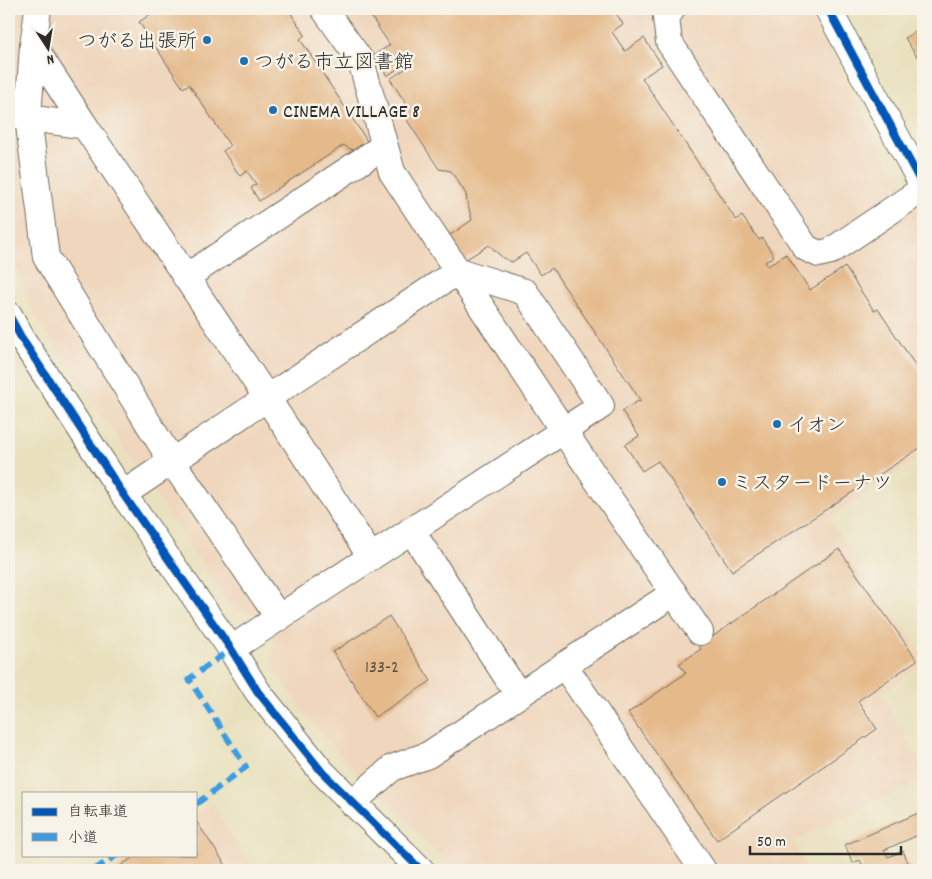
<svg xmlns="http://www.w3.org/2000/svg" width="932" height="879" font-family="Dekko,'Klee One',sans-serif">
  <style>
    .built { fill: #efd6bc }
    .building { fill: #e5ba8b }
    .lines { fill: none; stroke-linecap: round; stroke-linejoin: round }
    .minor-casing { stroke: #6e6b5e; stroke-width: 28 }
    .minor { stroke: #fff; stroke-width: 26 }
    .quiet { stroke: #3d9ce1; stroke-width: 6; stroke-dasharray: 12 6; stroke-linecap: butt }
    .cycleway-casing { stroke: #f7f3e8; stroke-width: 11 }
    .cycleway { stroke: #0057b8; stroke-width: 8 }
    .poi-dot { fill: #1f6fb2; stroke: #f7f3e8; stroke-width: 2 }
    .labels { text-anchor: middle; stroke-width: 5; stroke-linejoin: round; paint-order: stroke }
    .number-label { font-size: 18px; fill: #5a4f43 }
    .poi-label { font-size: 20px; fill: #2b2b2b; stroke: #f7f3e8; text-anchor: start }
  </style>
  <rect width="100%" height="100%" fill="#f7f3e8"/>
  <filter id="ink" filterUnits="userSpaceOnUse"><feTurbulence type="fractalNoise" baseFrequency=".02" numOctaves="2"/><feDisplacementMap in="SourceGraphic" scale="10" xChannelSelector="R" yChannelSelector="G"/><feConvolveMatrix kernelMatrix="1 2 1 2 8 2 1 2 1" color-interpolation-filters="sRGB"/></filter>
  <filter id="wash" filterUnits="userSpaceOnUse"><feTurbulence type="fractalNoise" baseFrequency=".0096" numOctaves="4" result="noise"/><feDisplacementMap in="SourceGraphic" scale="20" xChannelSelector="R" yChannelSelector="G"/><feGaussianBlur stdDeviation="1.12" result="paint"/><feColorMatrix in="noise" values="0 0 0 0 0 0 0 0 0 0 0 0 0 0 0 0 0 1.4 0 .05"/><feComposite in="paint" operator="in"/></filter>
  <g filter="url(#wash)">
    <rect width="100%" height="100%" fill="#e9e1be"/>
    <!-- built -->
    <g class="built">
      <polygon points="9,9 808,9 891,166 923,217 923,455 828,519 923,656 923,664 881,694 923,768 923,779 794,841 806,870 455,870 346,761 303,711 271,664 275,639 261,615 233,610 36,317 9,249"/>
      <polygon points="212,804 255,870 108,870 131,855 196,855 196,814"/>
    </g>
    <g id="blocks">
      <!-- building -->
      <g class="building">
        <polygon points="158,9 288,9 305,35 300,39 371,147 356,151 348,148 344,145 259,201 251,188 256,184 247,171 240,176 223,151 230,146 189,84 183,88 139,22"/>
        <polygon points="366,9 613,9 623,24 612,32 625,51 644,38 662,65 642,78 736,220 742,216 759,240 762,238 774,256 765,262 768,266 786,254 810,290 845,267 874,311 878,309 923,377 923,446 732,571 658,461 642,471 625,445 639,436 622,411 638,401 639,402 641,401 552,268 541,275 526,253 512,262 503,258 489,245 465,260 449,236 472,220 467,202 466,194 451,171 439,169 403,114 405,102 390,79 405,69 403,65 387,76 382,68 374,55 390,45"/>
        <polygon points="923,26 923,54 917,57 905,38"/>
        <polygon points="839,549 917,660 858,701 877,729 717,840 628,713 686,673 679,664 701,649 699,646"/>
        <polygon points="389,616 431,681 375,717 333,652"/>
        <polygon points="923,811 923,833 884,850 888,857 903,851 911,870 859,870 864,868 860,860 853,863 845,845"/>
        <polygon points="196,821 229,870 114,870 137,855 196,855"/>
      </g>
    </g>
  </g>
  <g filter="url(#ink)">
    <use href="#blocks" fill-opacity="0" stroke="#6e6b5e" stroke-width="1"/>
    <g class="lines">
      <defs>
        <g id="minor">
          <polyline points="38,9 33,46 28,117 46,257 171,460 279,618"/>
          <polyline points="324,9 361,61 392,172 563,430 700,632"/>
          <polyline points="672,9 666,18 669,42 806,248 819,254 831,251 923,189"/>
          <polyline points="828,9 923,186"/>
          <polyline points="33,46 85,126"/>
          <polyline points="9,115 85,126 267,398 371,557"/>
          <polyline points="186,277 384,146"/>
          <polyline points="9,315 22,339 123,494 231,649 258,692 322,772 421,870"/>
          <polyline points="123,494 458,271 525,292 601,406 231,649"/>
          <polyline points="411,530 518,694"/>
          <polyline points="564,665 703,870"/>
          <polyline points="352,803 392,768 428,755 674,593"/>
        </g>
      </defs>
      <!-- minor casing -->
      <use href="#minor" class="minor-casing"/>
      <!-- minor -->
      <use href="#minor" class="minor"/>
      <!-- quiet -->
      <g class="quiet">
        <polyline points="196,804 246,767 189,679 231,649"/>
        <polyline points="94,870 117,855"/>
      </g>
      <defs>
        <g id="cycleway">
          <polyline points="828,9 923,186"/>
          <polyline points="9,315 22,339 123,494 231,649 258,692 322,772 421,870"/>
        </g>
      </defs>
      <!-- cycleway casing -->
      <use href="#cycleway" class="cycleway-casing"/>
      <!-- cycleway -->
      <use href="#cycleway" class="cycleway"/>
    </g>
  </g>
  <!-- markers -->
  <g class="poi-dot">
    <circle cx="207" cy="40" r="5"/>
    <circle cx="244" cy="61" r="5"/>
    <circle cx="273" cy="110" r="5"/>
    <circle cx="777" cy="424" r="5"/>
    <circle cx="722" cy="482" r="5"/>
  </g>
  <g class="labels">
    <!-- number labels -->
    <g class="number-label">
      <text x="382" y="672">133-2</text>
    </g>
    <!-- poi labels -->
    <g class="poi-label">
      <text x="197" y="47" text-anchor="end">つがる出張所</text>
      <text x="254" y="68">つがる市立図書館</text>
      <text x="283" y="117">CINEMA VILLAGE 8</text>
      <text x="787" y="431">イオン</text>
      <text x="732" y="489">ミスタードーナツ</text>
    </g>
  </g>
  <!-- margin -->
  <rect width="932" height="879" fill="none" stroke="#f7f3e8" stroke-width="30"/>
  <!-- legend -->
  <rect x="22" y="792" width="175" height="65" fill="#f7f3e8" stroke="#a5a39c"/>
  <rect x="32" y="808" width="25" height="8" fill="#0057b8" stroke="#a5a39c"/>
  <text x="68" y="816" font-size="15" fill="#2b2b2b">自転車道</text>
  <rect x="32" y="833" width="25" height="8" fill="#3d9ce1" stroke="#a5a39c"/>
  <text x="68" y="842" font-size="15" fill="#2b2b2b">小道</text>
  <!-- north arrow -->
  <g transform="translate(48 48) rotate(168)" stroke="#f7f3e8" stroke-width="4" paint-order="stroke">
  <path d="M0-4L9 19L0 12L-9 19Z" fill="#2b2b2b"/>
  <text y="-8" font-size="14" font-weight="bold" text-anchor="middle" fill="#2b2b2b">N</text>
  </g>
  <!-- scale -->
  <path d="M750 846v8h151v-8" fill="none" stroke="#2b2b2b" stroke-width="2.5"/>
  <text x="757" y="846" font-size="15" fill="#2b2b2b" stroke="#f7f3e8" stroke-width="4" paint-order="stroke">50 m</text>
</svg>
